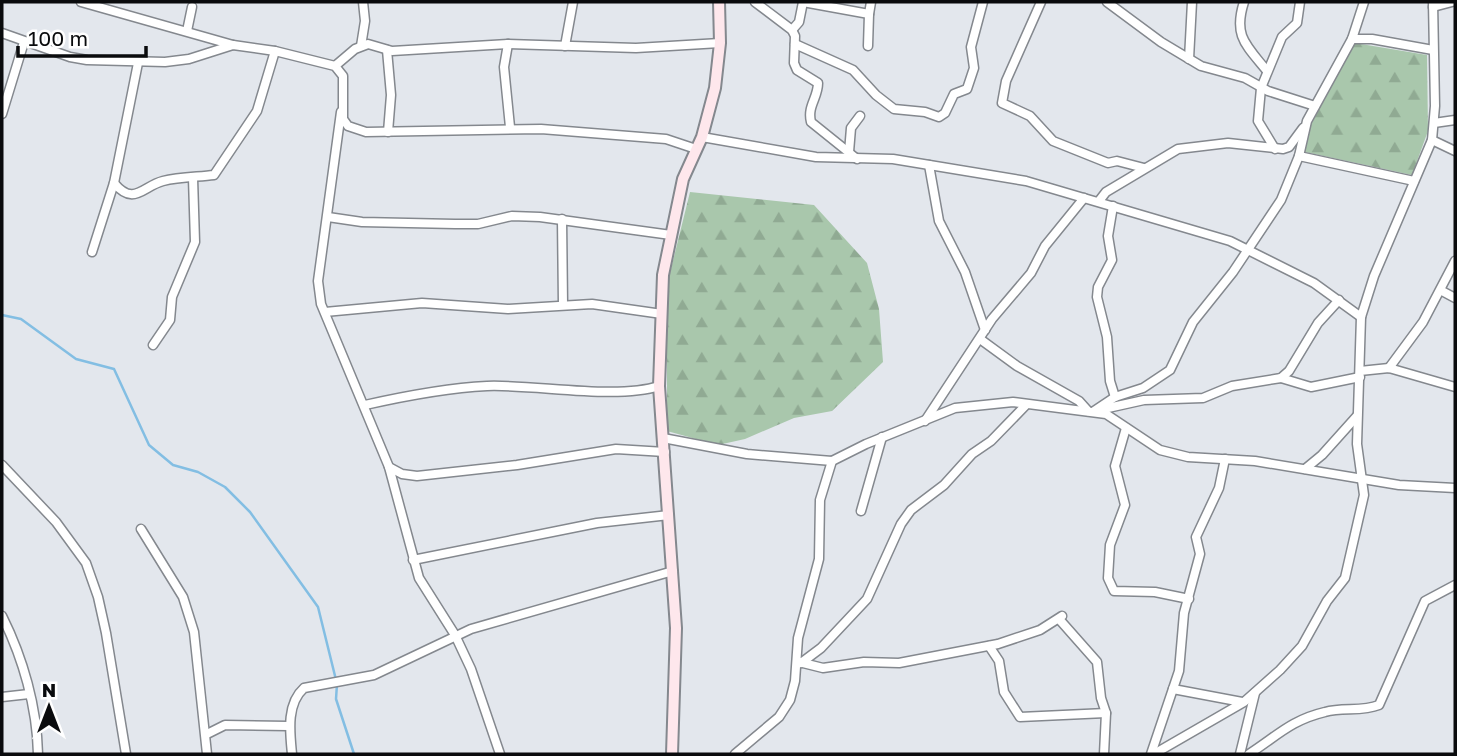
<svg xmlns="http://www.w3.org/2000/svg" width="1457" height="756" font-family="'Golos Text',sans-serif">
  <style>
    .forest { fill: url(#forest-firs) }
    .lines { fill: none; stroke-linecap: round; stroke-linejoin: round }
    .stream { stroke: #83bee3; stroke-width: 2.5 }
    .street-casing { stroke: #84888e; stroke-width: 11 }
    .secondary-casing { stroke: #84888e; stroke-width: 14 }
    .street { stroke: #fff; stroke-width: 8 }
    .secondary { stroke: #fee7ec; stroke-width: 10 }
  </style>
  <defs>
    <pattern id="forest-firs" width="22" height="20" patternUnits="userSpaceOnUse" patternTransform="scale(1.75)"><rect width="22" height="20" fill="#a9c7ac"/><path d="M5 1l3.5 6h-7zM16 11l3.5 6h-7z" fill="#90aa93"/></pattern>
  </defs>
  <rect width="100%" height="100%" fill="#e3e7ed"/>
  <!-- forest -->
  <g class="forest">
    <polygon points="1355,43 1427,55 1428,131 1412,175 1305,152 1308,130"/>
    <polygon points="690,192 814,205 867,263 879,309 883,362 832,411 794,418 745,439 718,445 667,431 667,285"/>
  </g>
  <g class="lines">
    <!-- stream -->
    <polyline class="stream" points="2,315 21,319 76,359 114,369 149,445 173,465 198,472 225,487 250,512 318,607 337,684 336,699 354,754"/>
    <defs>
      <g id="street">
        <polyline points="81,2 233,45"/>
        <path d="M755 2 792 30 795 36 794 63 797 70 818 83C818 98 807 106 811 122L857 159"/>
        <polyline points="803,2 869,14 868,46"/>
        <polyline points="1041,2 1006,81 1002,103 1030,116 1053,141 1108,163 1117,161 1144,168"/>
        <polyline points="1107,2 1161,42 1201,66 1245,78 1268,91 1315,106"/>
        <path d="M1244 2C1233 36 1246 45 1267 71"/>
        <polyline points="1433,7 1452,2"/>
        <polyline points="869,14 871,2"/>
        <polyline points="792,30 799,22 803,2"/>
        <polyline points="187,31 192,7"/>
        <polyline points="2,33 70,57 87,60 165,62 189,59 233,45 275,51 335,66 343,76 343,119 348,126 366,132 541,129 666,139 696,149"/>
        <polyline points="1352,39 1372,39 1433,50"/>
        <polyline points="508,44 504,67 510,127"/>
        <polyline points="795,44 853,70 876,95 894,109 925,112 939,117 945,113 954,94 967,89 974,68 971,47 983,2"/>
        <polyline points="361,46 365,21 363,2"/>
        <polyline points="565,46 573,2"/>
        <polyline points="387,50 391,95 388,132"/>
        <polyline points="1189,59 1192,2"/>
        <polyline points="335,66 355,49 368,44 392,51 508,44 636,48 720,43"/>
        <polyline points="341,112 318,281 321,304 389,467 402,474 417,476 517,465 616,449 665,452"/>
        <polyline points="2,114 24,42"/>
        <polyline points="1434,123 1455,120"/>
        <polyline points="702,137 816,157 893,159 1026,181 1230,241 1314,283 1361,317"/>
        <polyline points="1432,140 1455,151"/>
        <polyline points="1275,149 1258,121 1261,88 1282,37 1297,23 1300,2"/>
        <polyline points="849,152 851,128 860,116"/>
        <polyline points="1299,156 1414,181"/>
        <polyline points="929,165 939,221 965,272 985,330"/>
        <path d="M114 183C134 207 143 186 163 181 179 177 198 177 214 175L257 111 275 51"/>
        <polyline points="1099,201 1106,192 1178,149 1228,143 1283,149 1289,147 1303,128"/>
        <polyline points="1113,206 1108,236 1112,260 1098,287 1097,297 1107,337 1110,381 1115,397"/>
        <polyline points="328,217 362,222 455,224 478,224 512,216 540,217 671,235"/>
        <polyline points="562,219 563,304"/>
        <polyline points="92,252 114,183 138,63"/>
        <polyline points="1442,291 1455,298"/>
        <polyline points="325,312 422,303 508,309 592,304 662,314"/>
        <polyline points="980,339 1017,366 1079,401 1088,411"/>
        <polyline points="153,345 170,320 172,297 195,242 193,178"/>
        <polyline points="1389,368 1423,322 1455,261"/>
        <polyline points="1360,371 1389,368 1455,387"/>
        <polyline points="1281,378 1311,387 1360,377"/>
        <path d="M365 405C405 396 446 388 487 386 535 384 616 400 659 386"/>
        <polyline points="1099,410 1144,400 1203,398 1232,386 1281,378 1289,371 1318,323 1339,300"/>
        <polyline points="1094,411 1115,397 1143,388 1170,370 1193,322 1233,272 1281,200 1299,156 1307,121 1352,39 1364,2"/>
        <polyline points="925,421 992,319 1031,273 1045,246 1084,198"/>
        <polyline points="1126,428 1115,466 1125,505 1110,545 1108,578 1114,591 1155,592 1189,599"/>
        <polyline points="663,438 747,454 832,461"/>
        <polyline points="2,465 56,522 86,563 98,597 106,633 126,754"/>
        <polyline points="389,467 419,578 455,635 471,669 500,754"/>
        <polyline points="1305,469 1322,455 1357,416"/>
        <polyline points="861,511 882,437"/>
        <polyline points="141,529 183,597 194,632 207,754"/>
        <polyline points="413,560 597,523 669,515"/>
        <path d="M2 616C23 658 37 707 38 754"/>
        <polyline points="1059,619 1097,662 1101,698 1106,713 1104,754"/>
        <polyline points="989,646 999,661 1004,692 1020,717 1106,713"/>
        <polyline points="799,662 823,668 864,662 899,663 998,644 1040,630 1062,616"/>
        <polyline points="801,663 821,648 867,599 901,524 911,510 944,485 972,454 991,441 1026,405"/>
        <polyline points="1173,689 1242,702"/>
        <polyline points="2,697 29,694"/>
        <polyline points="207,734 225,725 288,726"/>
        <path d="M292 754C290 733 286 704 304 688L374 675 471 629 673 571"/>
        <polyline points="735,754 779,717 790,700 795,681 798,638 819,559 820,500 832,461 866,444 955,408 1013,402 1106,414 1160,450 1188,457 1255,461 1399,485 1455,488"/>
        <polyline points="1151,754 1179,671 1184,613 1200,554 1196,537 1219,488 1225,459"/>
        <polyline points="1154,754 1244,702 1280,670 1302,646 1327,601 1345,578 1364,495 1357,444 1361,317 1374,276 1432,140 1435,106 1433,2"/>
        <polyline points="1240,754 1255,693"/>
        <path d="M1249 754C1277 736 1291 720 1325 712 1343 707 1362 712 1379 705L1425 601 1455 585"/>
      </g>
      <polyline id="secondary" points="672,754 676,628 659,386 663,275 683,179 702,137 715,88 720,43 719,2"/>
    </defs>
    <!-- street casing -->
    <use href="#street" class="street-casing"/>
    <!-- secondary casing -->
    <use href="#secondary" class="secondary-casing"/>
    <!-- street -->
    <use href="#street" class="street"/>
    <!-- secondary -->
    <use href="#secondary" class="secondary"/>
  </g>
  <!-- border -->
  <rect width="1457" height="756" fill="none" stroke="#0a0b0d" stroke-width="7"/>
  <!-- north arrow -->
  <g transform="translate(49 707)" stroke="#ffffff" stroke-width="5" paint-order="stroke">
  <path d="M0-5L12 26L0 18L-12 26Z" fill="#0a0b0d"/>
  <text y="-10" font-size="19" font-weight="bold" text-anchor="middle" fill="#0a0b0d">N</text>
  </g>
  <!-- scale -->
  <path d="M18 46v10h128v-10" fill="none" stroke="#0a0b0d" stroke-width="3.5"/>
  <text x="28" y="46" font-size="21" fill="#0a0b0d" stroke="#ffffff" stroke-width="5" paint-order="stroke">100 m</text>
</svg>
